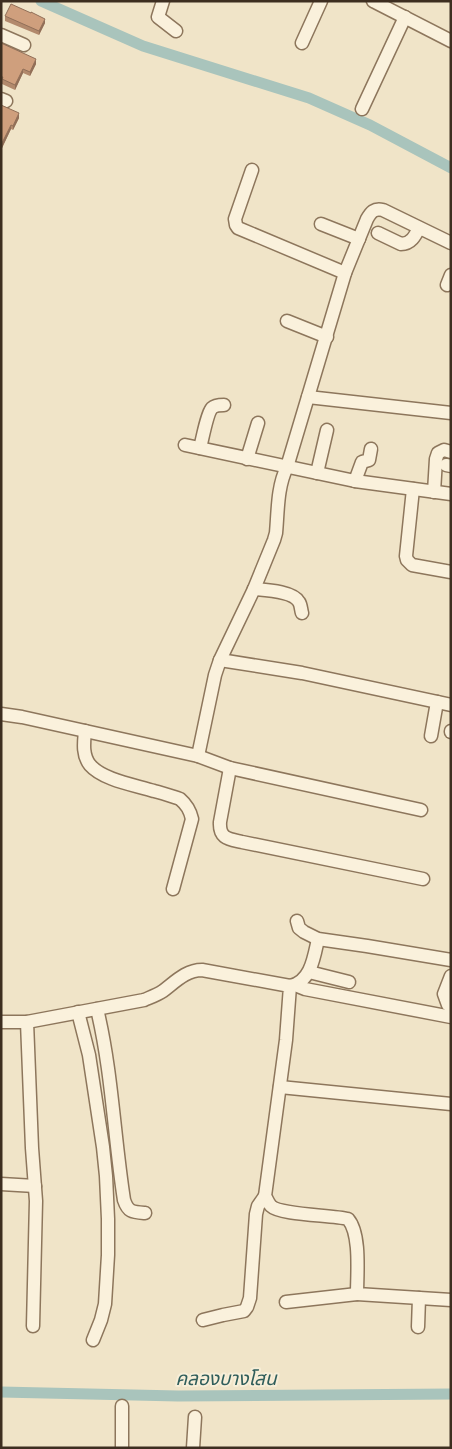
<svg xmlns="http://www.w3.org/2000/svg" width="452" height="1449" font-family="'Source Serif 4','Noto Sans Thai',serif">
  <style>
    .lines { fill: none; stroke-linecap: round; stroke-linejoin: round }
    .canal { stroke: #a9c4bc; stroke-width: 11 }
    .minor-casing { stroke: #8d765c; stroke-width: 15 }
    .minor { stroke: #faf1dc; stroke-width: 12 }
    .wall { fill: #b2896c }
    .shaded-wall { fill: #916f58 }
    .building { fill: #cf9f7d; stroke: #916f58 }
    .labels { text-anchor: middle; stroke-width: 4; stroke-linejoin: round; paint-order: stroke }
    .water-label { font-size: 19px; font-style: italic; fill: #2f5d5a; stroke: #f7eed8 }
  </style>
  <rect width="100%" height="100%" fill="#f0e4c8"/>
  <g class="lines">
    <!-- canal -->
    <g class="canal">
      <polyline points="41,1 143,46 309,98 370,125 451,168"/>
      <polyline points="1,1392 178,1396 451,1394"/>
    </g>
    <defs>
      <g id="minor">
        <polyline points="163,1 158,17 176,31"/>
        <polyline points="373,1 451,41"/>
        <polyline points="1,35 24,45"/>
        <polyline points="302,43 321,1"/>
        <polyline points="1,99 6,101"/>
        <polyline points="362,109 405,17"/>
        <polyline points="252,170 235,219 236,225 238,228 345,273"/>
        <polyline points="321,224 359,239"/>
        <path d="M378 233 401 244C411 244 415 236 419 228"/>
        <polyline points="447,285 451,275"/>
        <polyline points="287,321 327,337"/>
        <polyline points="308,397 451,413"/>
        <polyline points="185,445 355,481 451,494"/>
        <path d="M200 448C202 441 207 413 212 408 215 405 220 405 224 405"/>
        <polyline points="247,459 258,423"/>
        <polyline points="446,465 451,466"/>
        <polyline points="317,473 327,430"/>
        <polyline points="355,481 362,462 369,460 371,449"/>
        <polyline points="413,489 406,556 407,560 412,565 451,572"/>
        <polyline points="434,492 436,459 438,453 444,450 451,452"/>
        <path d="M254 589C265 590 293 591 299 602 301 605 301 610 302 613"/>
        <polyline points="220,660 302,673 451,705"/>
        <path d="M1 714 22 717 198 756 215 675 220 660 254 589 274 540 276 533C278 512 277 487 287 467L345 273 367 219C371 212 374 208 383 210L451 243"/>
        <path d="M85 731C84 742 82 755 90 765 103 780 135 785 154 791 163 793 171 796 180 799 187 805 190 810 192 819L173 889"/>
        <polyline points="451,732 451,731"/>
        <polyline points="431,736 437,702"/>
        <polyline points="198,756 230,768 421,810"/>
        <path d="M230 768 220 822C219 839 229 839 242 842L423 879"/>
        <polyline points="297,921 299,928 304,932 318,939 367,946 451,960"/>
        <polyline points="309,972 349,982"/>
        <polyline points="451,976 444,994 448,1005 451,1006"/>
        <polyline points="295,985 305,989 451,1017"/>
        <path d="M290 986C311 982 314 957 318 939"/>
        <path d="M97 1009C112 1071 114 1136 124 1200 128 1212 132 1212 145 1213"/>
        <polyline points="78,1012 89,1055 103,1147 106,1176 108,1219 108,1255 105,1304 101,1320 93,1340"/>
        <path d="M1 1022H27L144 1000C151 997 157 995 163 991 175 982 186 970 202 970L290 986 286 1040 265 1196C267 1199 268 1203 271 1206 280 1215 332 1215 348 1219 361 1234 357 1274 357 1294L451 1300"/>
        <polyline points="27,1022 32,1148 36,1201 33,1326"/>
        <polyline points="280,1087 451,1104"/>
        <polyline points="1,1184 35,1186"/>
        <polyline points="286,1302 357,1294"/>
        <polyline points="203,1320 223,1315 244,1311 247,1307 250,1298 256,1214 258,1206 265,1196"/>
        <polyline points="418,1327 419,1298"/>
        <polyline points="122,1448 122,1406"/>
        <polyline points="193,1448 195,1417"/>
      </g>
    </defs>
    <!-- minor casing -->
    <use href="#minor" class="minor-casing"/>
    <!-- minor -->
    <use href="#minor" class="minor"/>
  </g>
  <!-- wall -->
  <g class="wall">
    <polygon points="5,16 45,23 39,35 5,21"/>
    <polygon points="1,43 36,64 30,76 23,73 15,90 2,84"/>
    <polygon points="1,105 19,118 13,130 11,129 2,148 1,147"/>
  </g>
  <!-- shaded-wall -->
  <g class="shaded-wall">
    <polygon points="45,19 45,23 39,35 39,31"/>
    <polygon points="36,59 36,64 30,76 30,72"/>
    <polygon points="23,69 23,73 15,90 15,85"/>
    <polygon points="19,113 19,118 13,130 13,126"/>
    <polygon points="11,125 11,129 2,148 2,143"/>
  </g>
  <!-- building -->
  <g class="building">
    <polygon points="11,4 31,13 31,12 45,19 39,31 5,16"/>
    <polygon points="1,43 36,59 30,72 23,69 15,85 2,79 3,77 1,77"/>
    <polygon points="1,105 19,113 13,126 11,125 2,143 1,143"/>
  </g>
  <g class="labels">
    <!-- water labels -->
    <g class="water-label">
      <text x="226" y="1385">คลองบางโสน</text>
    </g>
  </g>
  <!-- border -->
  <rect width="452" height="1449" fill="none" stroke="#3d2e20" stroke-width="5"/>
</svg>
